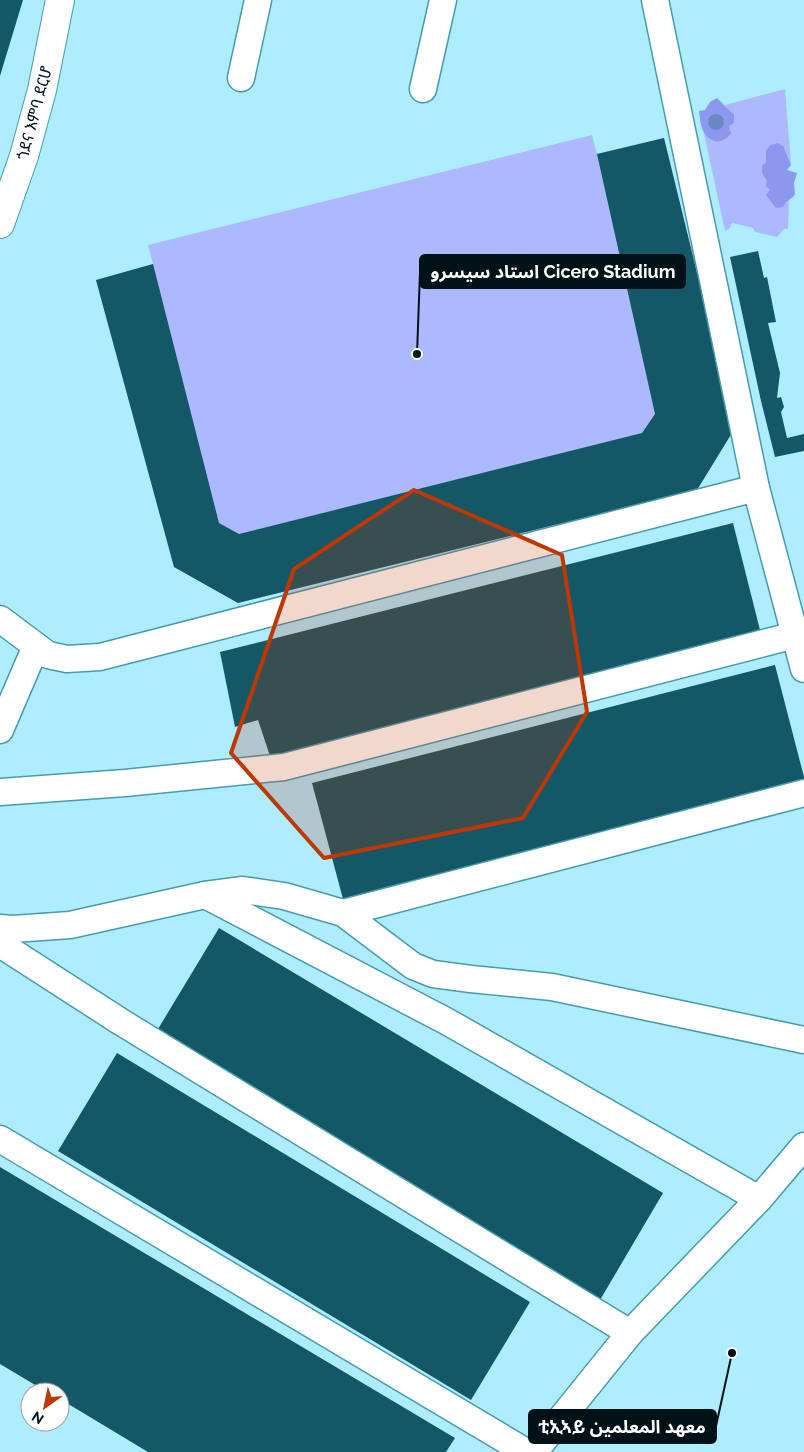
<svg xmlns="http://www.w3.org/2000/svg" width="804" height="1452" font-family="Raleway,'Noto Sans Arabic','Noto Sans Ethiopic',sans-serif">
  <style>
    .green { fill: #adb9ff }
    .forest { fill: #8b98ed }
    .building { fill: #145766 }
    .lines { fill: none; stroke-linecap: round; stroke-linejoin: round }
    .minor-casing { stroke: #489baf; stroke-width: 29 }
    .trunk-casing { stroke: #489baf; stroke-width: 30 }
    .minor { stroke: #fff; stroke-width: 26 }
    .trunk { stroke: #fff; stroke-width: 28 }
    .tree { fill: #6b88c6 }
    .marked { fill: #bf3705; fill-opacity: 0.2; stroke: #bf3705; stroke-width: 4; stroke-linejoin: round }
    .labels { text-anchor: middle; stroke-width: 5; stroke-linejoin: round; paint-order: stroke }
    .street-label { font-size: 16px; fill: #001117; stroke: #fff }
    .leader { fill: none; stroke: #001117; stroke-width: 2 }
    .callout-dot { fill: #001117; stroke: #fff; stroke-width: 2 }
    .callout { fill: #001117; stroke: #001117; stroke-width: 2 }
    .callout-label { font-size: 18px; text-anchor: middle; font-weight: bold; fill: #fff }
  </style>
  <rect width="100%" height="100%" fill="#adedff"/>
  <!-- green -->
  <g class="green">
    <polygon points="785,89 791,165 784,147 766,162 762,173 786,202 789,199 788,229 784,229 777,237 755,232 753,228 733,223 731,224 730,228 725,231 703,129 710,140 729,125 729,111 725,105"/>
    <polygon points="592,135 597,154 664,138 735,428 697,490 238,603 174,567 96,280 153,264 148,245"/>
  </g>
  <!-- forest -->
  <g class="forest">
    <path d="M717 98 734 115V123L729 126 731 134C720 146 708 143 702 128 700 123 700 117 699 111L705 110 710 102Z"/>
    <path d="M778 143 784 147C786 154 789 159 791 165L787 170 797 173 794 183 795 194 793 197 786 202 783 207 776 208 766 195 770 190 766 186 767 181 762 173V166L766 162V151L770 145Z"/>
  </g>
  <!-- building -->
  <g class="building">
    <polygon points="0,0 23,0 0,76"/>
    <polygon points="664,138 735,428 697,490 238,603 174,567 96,280 153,264 219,523 239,534 642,433 655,414 597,154"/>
    <polygon points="758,251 764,278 767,277 776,322 768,323 780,373 777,398 781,397 784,407 781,412 787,438 804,434 804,451 775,457 761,401 730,257"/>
    <polygon points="733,523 762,638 270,756 258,720 235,727 220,652"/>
    <polygon points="775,665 804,777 804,782 343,899 312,783"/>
    <polygon points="219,928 663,1193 600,1300 155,1034"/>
    <polygon points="117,1053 530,1302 471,1400 58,1151"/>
    <polygon points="0,1167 455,1438 446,1452 148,1452 60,1399 60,1392 47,1392 0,1364"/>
  </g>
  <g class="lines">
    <defs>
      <g id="minor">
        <polyline points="655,0 756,488 804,669"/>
        <polyline points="241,78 258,0"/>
        <polyline points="423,89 443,0"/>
        <polyline points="0,619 48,655 67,659 100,657 756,488"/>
        <polyline points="0,730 36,646"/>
        <polyline points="0,792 125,783 284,767 795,635"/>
        <polyline points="205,895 446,1021 759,1199"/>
        <polyline points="343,913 804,793"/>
        <polyline points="0,928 13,929 70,925 205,895 243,890 284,896 343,913 413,966 433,974 471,979 552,987 804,1040"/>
        <polyline points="0,944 121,1022 630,1333"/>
        <polyline points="0,1139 526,1452"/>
        <polyline points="534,1452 630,1333 759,1199 804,1146"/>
      </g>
      <polyline id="trunk" points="0,224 24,156 42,90 60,0"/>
    </defs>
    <!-- minor casing -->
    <use href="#minor" class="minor-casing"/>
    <!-- trunk casing -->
    <use href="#trunk" class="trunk-casing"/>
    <!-- minor -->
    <use href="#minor" class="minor"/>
    <!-- trunk -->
    <use href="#trunk" class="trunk"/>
  </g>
  <!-- trees -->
  <circle class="tree" cx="716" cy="122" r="8"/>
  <!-- marked area -->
  <path class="marked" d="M414 490 562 555 587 712 523 818 324 858 231 753 294 569Z"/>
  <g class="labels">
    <!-- street labels -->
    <g class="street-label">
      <text transform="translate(34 113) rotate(-75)" y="6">ጎደና እምባ ደርሆ</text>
    </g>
  </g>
  <!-- callouts -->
  <path class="leader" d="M417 354L420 272M732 1353L716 1426"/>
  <g class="callout-dot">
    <circle cx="417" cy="354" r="5"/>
    <circle cx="732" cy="1353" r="5"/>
  </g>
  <g class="callout">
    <rect x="420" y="255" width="265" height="33" rx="5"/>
    <rect x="529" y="1410" width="187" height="33" rx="5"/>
  </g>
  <g class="callout-label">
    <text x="553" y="278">استاد سيسرو Cicero Stadium</text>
    <text x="622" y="1433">ቲኢኣይ معهد المعلمين</text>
  </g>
  <!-- north arrow -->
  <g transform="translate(45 1407) rotate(213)"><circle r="24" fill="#ffffff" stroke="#99a0a2"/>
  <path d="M0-4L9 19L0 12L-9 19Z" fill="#bf3705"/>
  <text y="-8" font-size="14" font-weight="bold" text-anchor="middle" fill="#001117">N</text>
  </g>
</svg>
